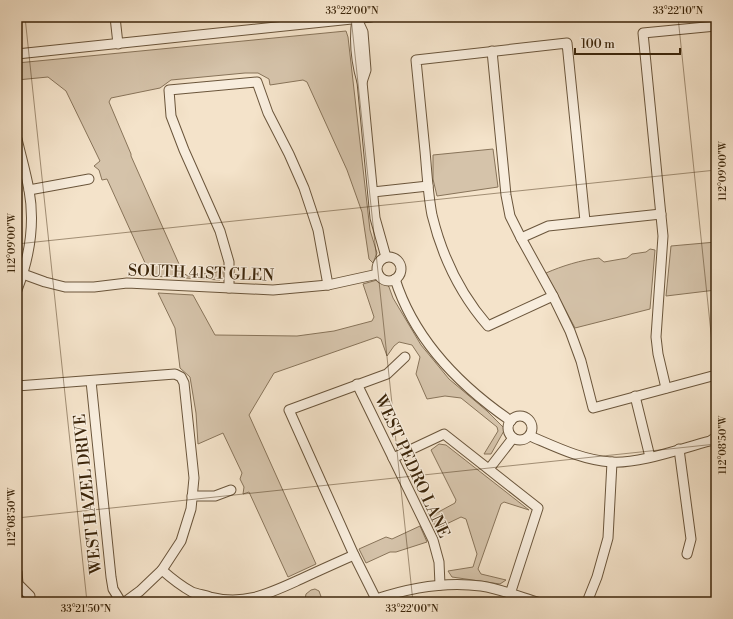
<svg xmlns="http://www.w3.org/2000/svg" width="733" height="619" font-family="'Libre Bodoni',serif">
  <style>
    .grass { fill: #d5c3aa; stroke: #88745a }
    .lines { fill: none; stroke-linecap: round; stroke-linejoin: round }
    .minor-casing { stroke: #6a553b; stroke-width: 11 }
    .minor { stroke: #f8eddd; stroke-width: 9 }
    .ticks { fill: none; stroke: #3c260b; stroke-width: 1; stroke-opacity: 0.45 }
    .labels { text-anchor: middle; stroke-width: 3; stroke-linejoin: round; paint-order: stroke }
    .street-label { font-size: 16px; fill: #3c260b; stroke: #f8eddd }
    .neatline { fill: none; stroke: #3c260b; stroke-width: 1.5 }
    .ticks-label { font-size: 10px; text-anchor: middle; fill: #3c260b }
  </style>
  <rect width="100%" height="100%" fill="#f4e3ca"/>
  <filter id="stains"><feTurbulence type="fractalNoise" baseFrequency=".005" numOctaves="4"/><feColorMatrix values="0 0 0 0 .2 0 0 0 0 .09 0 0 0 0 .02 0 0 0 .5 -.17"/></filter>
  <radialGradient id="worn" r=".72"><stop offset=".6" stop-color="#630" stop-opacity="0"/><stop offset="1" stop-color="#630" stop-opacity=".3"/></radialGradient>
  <!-- grass -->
  <g class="grass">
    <polygon points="346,31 348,37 370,230 377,253 373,263 369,259 362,212 347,170 307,82 303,80 270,85 269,79 258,73 245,73 171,80 160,88 111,98 109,102 131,154 131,156 183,273 188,276 223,271 220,280 151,276 107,179 102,180 99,170 94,166 100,161 66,91 48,77 17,80 17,63"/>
    <polygon points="493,149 498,187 437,196 433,179 433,155"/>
    <polygon points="716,242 716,290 666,296 671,246"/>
    <path d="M650 249 655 250 650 309 575 328 546 273C562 266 581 260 599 258L604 262 627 258 632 254 646 252Z"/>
    <polygon points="377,280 385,283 389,287 393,298 421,345 449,379 487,411 505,429 491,454 484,454 498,431 497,427 461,398 445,396 427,399 416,374 420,357 412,345 399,342 394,346 387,356 381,339 377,337 274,373 249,415 316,564 288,577 249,492 243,494 244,487 240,479 242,473 223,433 198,444 196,413 190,377 180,368 175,328 158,293 193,295 215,335 297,336 334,331 372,321 374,317 363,284"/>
    <polygon points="439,444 446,445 529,510 504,502 501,504 478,569 481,574 506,580 500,584 452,577 448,571 473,567 477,554 466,519 461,517 436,529 431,516 455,503 456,500 431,450"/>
    <polygon points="420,526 427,542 396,552 390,552 366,563 359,549 386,537 392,539"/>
    <polygon points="311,590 315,589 319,591 323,602 308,602 305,599 306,594"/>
  </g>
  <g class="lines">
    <defs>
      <g id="minor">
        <polyline points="115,17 118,44"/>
        <path d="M357 18C354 39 356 62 362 82L375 218 386 257"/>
        <polyline points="357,19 363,32 366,70 362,82"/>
        <polyline points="492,51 506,195 510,216 521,238 553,296 570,331 581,361 593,408 716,375"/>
        <polyline points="17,54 371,17"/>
        <path d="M17 139C21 156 26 173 29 190 35 223 29 259 17 290"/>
        <polyline points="29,190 89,179"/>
        <polyline points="373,192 428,186"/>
        <polyline points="521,238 548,226 661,214"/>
        <circle cx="389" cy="269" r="12"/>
        <polyline points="23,274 45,282 65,287 94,287 127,283 273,290 328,285 378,274"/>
        <path d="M395 279C414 339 460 386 511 421"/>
        <polyline points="229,288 229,262 220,231 184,150 171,116 169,90 257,82 268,113 289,154 304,188 318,230 328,285"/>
        <path d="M553 296 488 326C461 295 442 256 432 215 428 194 427 173 425 151 422 121 419 90 416 60L567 43 585 221"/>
        <path d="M405 357 387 374 289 410 354 555 376 599C409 588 445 581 481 586 500 589 518 596 537 602"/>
        <polyline points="91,381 111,577 113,589 121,602"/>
        <polyline points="357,384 433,540 439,562 440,585"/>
        <polyline points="17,386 175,374 181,377 184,383 194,478 191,509 181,541 162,570"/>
        <polyline points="666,388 658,354 656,337 663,236 643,33 716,26"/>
        <polyline points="635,396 650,457"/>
        <circle cx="520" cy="428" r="12"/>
        <path d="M530 436C556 447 582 460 611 462 640 464 682 448 710 441L716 437"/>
        <polyline points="679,449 691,539 687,554"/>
        <polyline points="393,458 444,434 538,508 510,594"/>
        <polyline points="489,469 513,438"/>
        <polyline points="192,496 215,496 231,490"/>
        <polyline points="17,572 18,584 30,596"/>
        <path d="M125 602 140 591 162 570C171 578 181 586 192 592 197 594 204 595 210 597 245 606 270 593 301 579 318 571 336 563 354 555"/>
        <polyline points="587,602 597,577 608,538 612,462"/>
      </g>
    </defs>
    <!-- minor casing -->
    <use href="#minor" class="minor-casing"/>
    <!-- minor -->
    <use href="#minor" class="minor"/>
  </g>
  <!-- ticks -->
  <path class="ticks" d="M25 17 87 602M351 17 413 602M678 17 716 381M17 244 716 170M17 518 716 444"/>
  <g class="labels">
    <!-- street labels -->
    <g class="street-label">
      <text transform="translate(201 272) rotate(2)" y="6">SOUTH 41ST GLEN</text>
      <text transform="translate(413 466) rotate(65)" y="6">WEST PEDRO LANE</text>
      <text transform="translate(87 494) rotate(-96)" y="6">WEST HAZEL DRIVE</text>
    </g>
  </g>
  <!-- margin -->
  <rect width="733" height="619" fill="none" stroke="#f4e3ca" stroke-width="44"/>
  <!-- scale -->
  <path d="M575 48v6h105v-6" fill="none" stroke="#3c260b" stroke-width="2"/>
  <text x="581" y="48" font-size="12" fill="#3c260b" stroke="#f8eddd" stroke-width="3" paint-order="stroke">100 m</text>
  <rect x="22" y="22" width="689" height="575" class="neatline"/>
  <g class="ticks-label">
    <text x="352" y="14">33°22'00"N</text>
    <text x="678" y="14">33°22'10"N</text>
    <text transform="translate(722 171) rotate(-90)" y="4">112°09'00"W</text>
    <text transform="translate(11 243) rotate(-90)" y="4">112°09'00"W</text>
    <text transform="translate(722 445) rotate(-90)" y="4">112°08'50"W</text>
    <text transform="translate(11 517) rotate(-90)" y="4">112°08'50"W</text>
    <text x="86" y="612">33°21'50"N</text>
    <text x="412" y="612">33°22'00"N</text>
  </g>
  <rect width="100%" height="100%" filter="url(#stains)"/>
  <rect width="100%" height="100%" fill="url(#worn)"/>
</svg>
